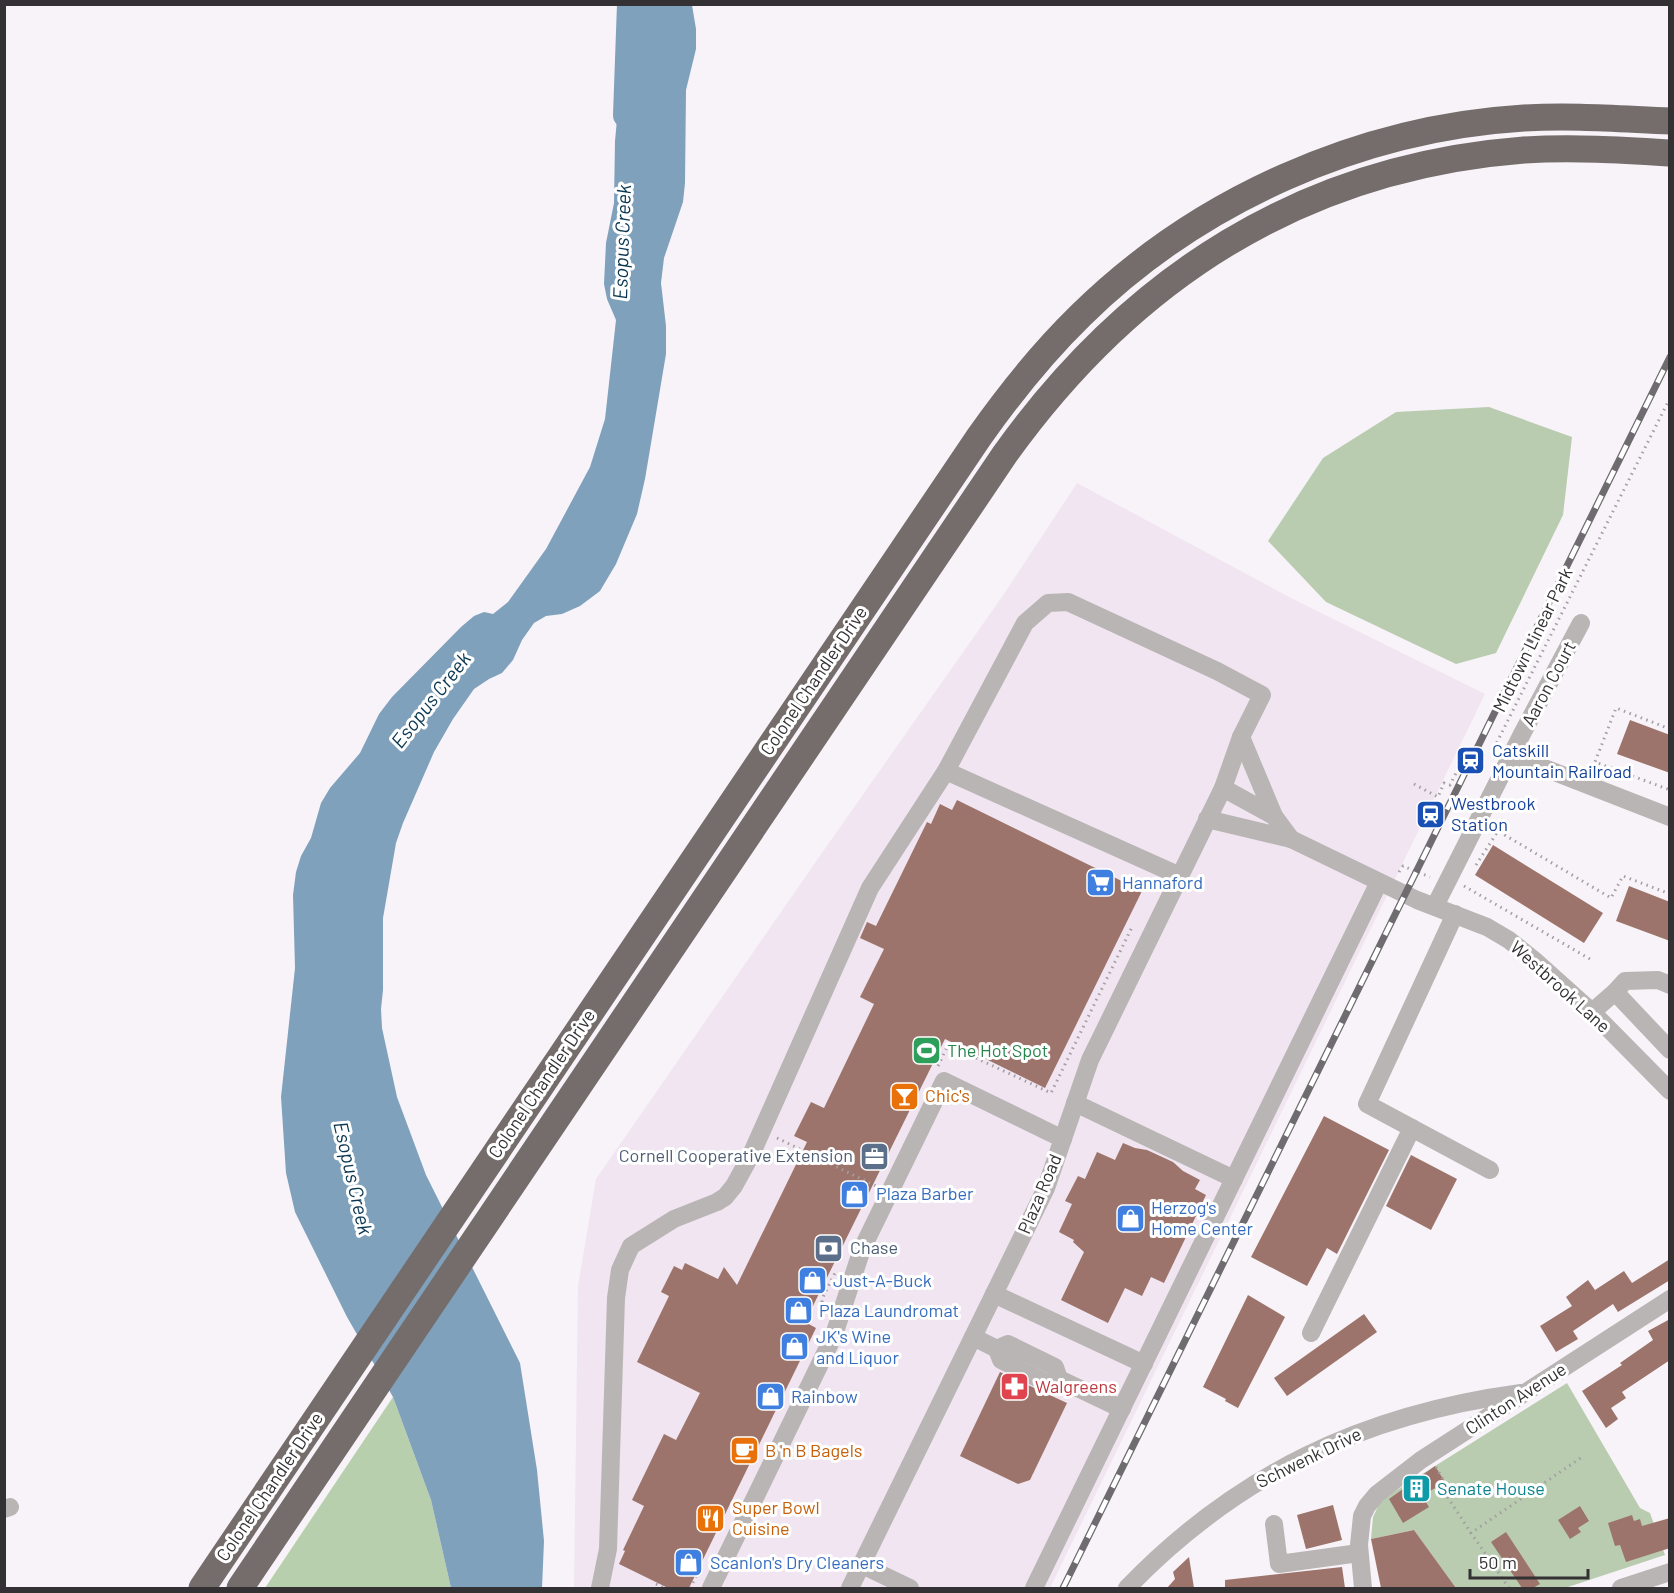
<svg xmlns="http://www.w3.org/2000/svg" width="1674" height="1593" font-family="Barlow,sans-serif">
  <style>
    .built { fill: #f0e5f0 }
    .green { fill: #b9ccb0 }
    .forest { fill: #b7cfac }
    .water { fill: #7fa1bc }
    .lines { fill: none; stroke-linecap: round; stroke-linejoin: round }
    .river { stroke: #7fa1bc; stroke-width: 28 }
    .building { fill: #9d746b }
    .path { stroke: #a29ea2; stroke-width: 3; stroke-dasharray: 1.5 4.5; stroke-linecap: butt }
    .minor { stroke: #b9b5b4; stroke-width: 18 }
    .highway { stroke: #746d6b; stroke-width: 27 }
    .rail-casing { stroke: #6f6c70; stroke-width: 7 }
    .rail { stroke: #fff; stroke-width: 4.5; stroke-dasharray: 14; stroke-linecap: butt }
    .labels { text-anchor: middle; stroke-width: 6; stroke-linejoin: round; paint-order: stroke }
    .street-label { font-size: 18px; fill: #333133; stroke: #fff }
    .transit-label { font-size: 18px; fill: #164399; stroke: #fff; text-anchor: start }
    .shop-label { font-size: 18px; fill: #366cbe; stroke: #fff; text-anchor: start }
    .leisure-label { font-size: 18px; fill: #27864d; stroke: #fff; text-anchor: start }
    .food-label { font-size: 18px; fill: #c56008; stroke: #fff; text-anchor: start }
    .service-label { font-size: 18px; fill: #4e5e75; stroke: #fff; text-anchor: end }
    .health-label { font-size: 18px; fill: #be3a42; stroke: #fff; text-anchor: start }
    .culture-label { font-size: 18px; fill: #0d838f; stroke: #fff; text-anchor: start }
    .water-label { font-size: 20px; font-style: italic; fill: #093651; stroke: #fff }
  </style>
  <rect width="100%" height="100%" fill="#f8f3f9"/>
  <!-- built -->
  <polygon class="built" points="1077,483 1293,599 1485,694 1050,1588 574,1588 578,1286 596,1179 824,850 1004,594"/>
  <!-- green -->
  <g class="green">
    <polygon points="1489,407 1572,437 1563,515 1496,653 1456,664 1326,602 1268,541 1323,458 1396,412"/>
    <polygon points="1567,1383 1640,1508 1650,1513 1665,1555 1565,1588 1456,1588 1414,1530 1371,1539 1373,1517 1381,1500"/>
  </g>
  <!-- forest -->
  <polygon class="forest" points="393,1397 431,1500 451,1588 265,1588"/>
  <!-- water -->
  <polygon class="water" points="634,5 692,5 696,29 696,49 686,90 685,183 683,202 664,258 661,283 666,326 666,354 645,479 637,514 616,564 600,591 580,606 562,614 546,616 534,623 522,640 513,660 502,673 489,679 474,689 453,719 434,752 403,823 396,843 383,918 383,990 381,1009 382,1028 397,1097 426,1175 520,1363 537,1470 544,1541 542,1588 451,1588 431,1500 393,1397 347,1317 295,1212 286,1173 281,1097 295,968 293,895 296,872 301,856 311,838 321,803 330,788 360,753 379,714 392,697 461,627 474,616 484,612 493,614 508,602 546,549 590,467 605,419 616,320 607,299 604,284 606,243 614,203 615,141 619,98 632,68 635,54"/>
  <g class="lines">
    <!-- river -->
    <polyline class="river" points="627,115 631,4"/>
  </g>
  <!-- building -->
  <g class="building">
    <polygon points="1630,720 1670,735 1670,773 1617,754"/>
    <polygon points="957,800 1142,891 1045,1088 945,1039 805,1322 816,1328 689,1588 668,1588 619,1564 625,1551 623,1550 644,1506 632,1500 664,1434 676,1440 700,1393 637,1362 669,1296 661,1292 674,1266 682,1270 685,1263 718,1279 724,1267 737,1285 807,1142 794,1136 811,1102 824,1108 874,1004 860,997 884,949 860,938 867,922 876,926 927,822 931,824 940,804 952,810"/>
    <polygon points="1493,845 1603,913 1584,943 1475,875"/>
    <polygon points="1629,886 1670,902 1670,941 1616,921"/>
    <polygon points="1324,1116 1389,1150 1337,1254 1327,1248 1307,1286 1251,1257"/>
    <polygon points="1123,1143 1135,1148 1147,1150 1173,1162 1183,1171 1200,1180 1195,1189 1206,1195 1164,1283 1151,1277 1142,1296 1125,1288 1108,1323 1061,1300 1084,1252 1073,1242 1074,1240 1059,1232 1072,1204 1065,1201 1078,1176 1085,1179 1097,1152 1115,1160"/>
    <polygon points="1411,1155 1457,1179 1431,1230 1386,1206"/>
    <polygon points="1670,1259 1670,1280 1618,1312 1613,1304 1573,1331 1578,1339 1556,1352 1540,1326 1572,1306 1566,1297 1588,1280 1595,1290 1624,1271 1632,1283"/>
    <polygon points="1248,1295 1285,1317 1238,1408 1225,1401 1226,1399 1203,1387"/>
    <polygon points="1364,1314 1377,1332 1287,1396 1274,1378"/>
    <polygon points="1670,1319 1670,1360 1622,1392 1626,1398 1611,1408 1618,1419 1606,1428 1582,1391 1622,1365 1620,1363 1653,1340 1648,1331"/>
    <polygon points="1000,1372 1067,1403 1030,1480 1018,1484 960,1456"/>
    <polygon points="1435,1466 1445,1482 1422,1496 1429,1507 1403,1523 1389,1499"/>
    <polygon points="1333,1505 1342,1540 1306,1549 1297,1515"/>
    <polygon points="1580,1506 1589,1521 1578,1528 1581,1532 1570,1539 1558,1520"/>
    <polygon points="1632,1515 1634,1521 1640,1519 1642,1526 1670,1518 1670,1548 1626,1562 1620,1545 1615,1546 1608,1523"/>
    <polygon points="1414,1530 1456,1588 1381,1588 1371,1539"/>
    <polygon points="1506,1532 1540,1584 1533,1588 1522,1588 1491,1542"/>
    <polygon points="1189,1557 1194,1588 1167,1588 1175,1579 1173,1572"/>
    <polygon points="1342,1567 1345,1588 1225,1588 1225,1580"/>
  </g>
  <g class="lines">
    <!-- path -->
    <g class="path">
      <polyline points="1670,729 1616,708 1595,762 1670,790"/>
      <polyline points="1494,748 1670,398"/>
      <polyline points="1414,784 1438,797 1444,783 1450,785 1456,773"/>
      <polyline points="1476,865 1498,831 1611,898 1623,876 1670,894"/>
      <polyline points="1399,872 1403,866 1430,877"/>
      <polyline points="1464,886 1590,959"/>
      <polyline points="938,1066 948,1045 1051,1093 1133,925"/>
      <polyline points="777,1138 876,1186"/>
      <polyline points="822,1314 822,1299 835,1273"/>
      <polyline points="1436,1467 1447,1486 1443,1490 1471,1533"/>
      <polyline points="656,1584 665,1588"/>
      <polyline points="690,1588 696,1577"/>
      <polyline points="1509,1588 1471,1533 1582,1457"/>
    </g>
    <!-- minor -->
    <g class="minor">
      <polyline points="1241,737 1274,816"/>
      <polyline points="1511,755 1670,817"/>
      <polyline points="946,771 1180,876"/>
      <polyline points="1223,788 1274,816 1291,839"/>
      <polyline points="1207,819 1291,839 1417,900 1487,927 1509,940 1534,960 1592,1012 1670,1091"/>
      <polyline points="1435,906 1523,732 1581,623"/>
      <polyline points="1455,914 1367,1104 1490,1170"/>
      <polyline points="1615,992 1625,981 1658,980 1670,985"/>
      <polyline points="1592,1012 1615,992 1670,1050"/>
      <polyline points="1075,1103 1234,1179"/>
      <polyline points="994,1294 1144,1364"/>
      <polyline points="1311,1333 1412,1128"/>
      <polyline points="973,1337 997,1349 1008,1344 1055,1367 1059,1379 1122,1409"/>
      <polyline points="997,1349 1001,1360 1047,1383 1059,1379"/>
      <polyline points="4,1509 10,1507"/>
      <polyline points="1274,1524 1279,1564 1359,1553"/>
      <polyline points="862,1565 910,1588"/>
      <polyline points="600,1588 608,1549 616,1298 620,1270 631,1246 674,1219 717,1202 725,1197 734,1186 751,1155 870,888 946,771 1025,623 1048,603 1068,602 1217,671 1262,695 1241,737 1223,788 1090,1060 1046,1188 850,1588"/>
      <polyline points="711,1588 834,1335 862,1249 944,1081 1063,1139"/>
      <polyline points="1034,1588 1379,882"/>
      <path d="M1127 1588C1237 1474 1364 1414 1521 1393"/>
      <polyline points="1363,1588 1359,1545 1362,1516 1367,1506 1377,1494 1421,1460 1670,1299"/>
      <polyline points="1621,1588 1670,1572"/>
    </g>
    <!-- highway -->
    <g class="highway">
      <path d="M202 1588 979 437C1010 393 1043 352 1081 315 1198 200 1360 128 1524 118 1573 115 1621 119 1670 121"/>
      <path d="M240 1588 1005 454C1132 277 1303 167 1524 150 1573 147 1621 150 1670 153"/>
    </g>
    <defs>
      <polyline id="rail" points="1063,1588 1670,357"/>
    </defs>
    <!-- rail casing -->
    <use href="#rail" class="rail-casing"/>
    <!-- rail -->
    <use href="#rail" class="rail"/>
  </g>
  <!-- icons -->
  <defs>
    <symbol id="station-square" viewBox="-11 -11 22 22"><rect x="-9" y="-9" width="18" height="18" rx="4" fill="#1a4fb4" stroke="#fff"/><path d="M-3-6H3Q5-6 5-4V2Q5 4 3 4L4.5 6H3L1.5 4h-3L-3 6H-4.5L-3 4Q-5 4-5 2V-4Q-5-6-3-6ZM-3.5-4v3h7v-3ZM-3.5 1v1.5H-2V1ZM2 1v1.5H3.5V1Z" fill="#fff"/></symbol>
    <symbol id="supermarket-square" viewBox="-11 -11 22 22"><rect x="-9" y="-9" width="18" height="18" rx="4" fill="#3f7fe0" stroke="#fff"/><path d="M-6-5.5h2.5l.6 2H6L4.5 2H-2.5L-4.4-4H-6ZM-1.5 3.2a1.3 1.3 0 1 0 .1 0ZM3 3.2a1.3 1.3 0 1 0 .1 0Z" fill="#fff"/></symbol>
    <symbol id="stadium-square" viewBox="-11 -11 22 22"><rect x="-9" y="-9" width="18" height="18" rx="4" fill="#2e9e5b" stroke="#fff"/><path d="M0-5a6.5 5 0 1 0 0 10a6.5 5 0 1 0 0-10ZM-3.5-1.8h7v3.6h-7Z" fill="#fff"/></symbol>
    <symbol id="bar-square" viewBox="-11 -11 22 22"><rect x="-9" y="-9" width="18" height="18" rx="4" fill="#e8710a" stroke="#fff"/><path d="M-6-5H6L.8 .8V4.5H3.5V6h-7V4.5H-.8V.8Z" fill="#fff"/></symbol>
    <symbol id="office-square" viewBox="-11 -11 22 22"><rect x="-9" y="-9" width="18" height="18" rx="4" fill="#5c6f8a" stroke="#fff"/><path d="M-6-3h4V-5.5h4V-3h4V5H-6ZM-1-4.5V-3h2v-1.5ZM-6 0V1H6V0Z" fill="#fff"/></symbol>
    <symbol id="shop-square" viewBox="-11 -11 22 22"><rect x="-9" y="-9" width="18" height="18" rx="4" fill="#3f7fe0" stroke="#fff"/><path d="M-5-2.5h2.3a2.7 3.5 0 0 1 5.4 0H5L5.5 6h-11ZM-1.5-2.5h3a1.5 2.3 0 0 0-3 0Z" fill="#fff"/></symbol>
    <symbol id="bank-square" viewBox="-11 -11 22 22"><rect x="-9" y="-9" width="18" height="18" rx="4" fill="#5c6f8a" stroke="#fff"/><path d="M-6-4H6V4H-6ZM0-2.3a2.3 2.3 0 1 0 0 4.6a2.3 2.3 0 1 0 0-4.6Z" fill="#fff"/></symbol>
    <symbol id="pharmacy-square" viewBox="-11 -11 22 22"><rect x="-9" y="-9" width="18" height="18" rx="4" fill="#e0444e" stroke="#fff"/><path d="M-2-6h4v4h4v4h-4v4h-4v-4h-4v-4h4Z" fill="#fff"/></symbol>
    <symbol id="cafe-square" viewBox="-11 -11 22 22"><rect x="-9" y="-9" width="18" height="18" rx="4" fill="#e8710a" stroke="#fff"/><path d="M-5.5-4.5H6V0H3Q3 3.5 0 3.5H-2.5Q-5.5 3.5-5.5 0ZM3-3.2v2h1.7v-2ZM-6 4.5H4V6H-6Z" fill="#fff"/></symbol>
    <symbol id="building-square" viewBox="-11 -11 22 22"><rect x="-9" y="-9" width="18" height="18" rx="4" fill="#0f9aa8" stroke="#fff"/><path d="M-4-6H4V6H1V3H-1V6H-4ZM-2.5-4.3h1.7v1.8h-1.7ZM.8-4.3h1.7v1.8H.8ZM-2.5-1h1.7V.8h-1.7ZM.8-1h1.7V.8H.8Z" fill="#fff"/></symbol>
    <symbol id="restaurant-square" viewBox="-11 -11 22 22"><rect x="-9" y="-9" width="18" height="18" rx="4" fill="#e8710a" stroke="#fff"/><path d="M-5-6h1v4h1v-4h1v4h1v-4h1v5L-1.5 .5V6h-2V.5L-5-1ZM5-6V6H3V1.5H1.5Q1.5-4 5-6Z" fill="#fff"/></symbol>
  </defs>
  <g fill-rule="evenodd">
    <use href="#station-square" x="1454" y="744" width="33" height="33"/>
    <use href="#station-square" x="1414" y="798" width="33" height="33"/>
    <use href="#supermarket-square" x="1084" y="866" width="33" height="33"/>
    <use href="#stadium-square" x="910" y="1034" width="33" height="33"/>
    <use href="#bar-square" x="888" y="1080" width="33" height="33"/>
    <use href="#office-square" x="858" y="1140" width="33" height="33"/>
    <use href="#shop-square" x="838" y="1178" width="33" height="33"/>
    <use href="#shop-square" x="1114" y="1202" width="33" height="33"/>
    <use href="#bank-square" x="812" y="1232" width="33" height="33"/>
    <use href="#shop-square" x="796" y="1264" width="33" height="33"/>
    <use href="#shop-square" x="782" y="1294" width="33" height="33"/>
    <use href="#shop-square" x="778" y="1330" width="33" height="33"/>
    <use href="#pharmacy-square" x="998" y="1370" width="33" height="33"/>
    <use href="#shop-square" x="754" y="1380" width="33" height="33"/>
    <use href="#cafe-square" x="728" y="1434" width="33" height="33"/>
    <use href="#building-square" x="1400" y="1472" width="33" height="33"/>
    <use href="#restaurant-square" x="694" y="1502" width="33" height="33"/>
    <use href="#shop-square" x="672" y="1546" width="33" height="33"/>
  </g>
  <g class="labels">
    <!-- street labels -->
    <g class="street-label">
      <text transform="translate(1533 640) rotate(-64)" y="6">Midtown Linear Park</text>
      <text transform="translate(814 681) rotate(-56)" y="6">Colonel Chandler Drive</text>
      <text transform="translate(1549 684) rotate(-62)" y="6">Aaron Court</text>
      <text transform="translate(1560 987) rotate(42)" y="6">Westbrook Lane</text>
      <text transform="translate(542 1084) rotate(-56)" y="6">Colonel Chandler Drive</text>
      <text transform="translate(1040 1194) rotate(-67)" y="6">Plaza Road</text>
      <text transform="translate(1516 1399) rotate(-33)" y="6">Clinton Avenue</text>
      <text transform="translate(1309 1458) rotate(-26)" y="6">Schwenk Drive</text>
      <text transform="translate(270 1487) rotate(-56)" y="6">Colonel Chandler Drive</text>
    </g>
    <!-- transit labels -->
    <g class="transit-label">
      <text x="1492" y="757">Catskill<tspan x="1492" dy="21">Mountain Railroad</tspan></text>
      <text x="1451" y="810">Westbrook<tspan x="1451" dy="21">Station</tspan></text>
    </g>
    <!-- shop labels -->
    <g class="shop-label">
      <text x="1122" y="889">Hannaford</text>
      <text x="876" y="1200">Plaza Barber</text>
      <text x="1151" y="1214">Herzog's<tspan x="1151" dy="21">Home Center</tspan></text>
      <text x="833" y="1287">Just-A-Buck</text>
      <text x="819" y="1317">Plaza Laundromat</text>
      <text x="816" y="1343">JK's Wine<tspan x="816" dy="21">and Liquor</tspan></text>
      <text x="791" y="1403">Rainbow</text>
      <text x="710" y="1569">Scanlon's Dry Cleaners</text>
    </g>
    <!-- leisure labels -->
    <g class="leisure-label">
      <text x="947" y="1057">The Hot Spot</text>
    </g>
    <!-- food labels -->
    <g class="food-label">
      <text x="925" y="1102">Chic's</text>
      <text x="765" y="1457">B 'n B Bagels</text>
      <text x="732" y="1514">Super Bowl<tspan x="732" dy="21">Cuisine</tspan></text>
    </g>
    <!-- service labels -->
    <g class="service-label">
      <text x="853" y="1162">Cornell Cooperative Extension</text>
      <text x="850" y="1254" text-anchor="start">Chase</text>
    </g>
    <!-- health labels -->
    <g class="health-label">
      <text x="1035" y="1393">Walgreens</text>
    </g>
    <!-- culture labels -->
    <g class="culture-label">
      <text x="1437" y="1495">Senate House</text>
    </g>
    <!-- water labels -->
    <g class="water-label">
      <text transform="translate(622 242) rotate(-88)" y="7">Esopus Creek</text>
      <text transform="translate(431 700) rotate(-52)" y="7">Esopus Creek</text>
      <text transform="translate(353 1178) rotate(77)" y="7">Esopus Creek</text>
    </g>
  </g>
  <!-- border -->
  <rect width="1674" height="1593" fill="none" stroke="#333133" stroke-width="12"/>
  <!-- scale -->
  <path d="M1470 1569v9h118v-9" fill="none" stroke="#333133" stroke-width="3"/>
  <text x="1479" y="1569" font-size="18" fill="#333133" stroke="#ffffff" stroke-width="4.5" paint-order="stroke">50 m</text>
</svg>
